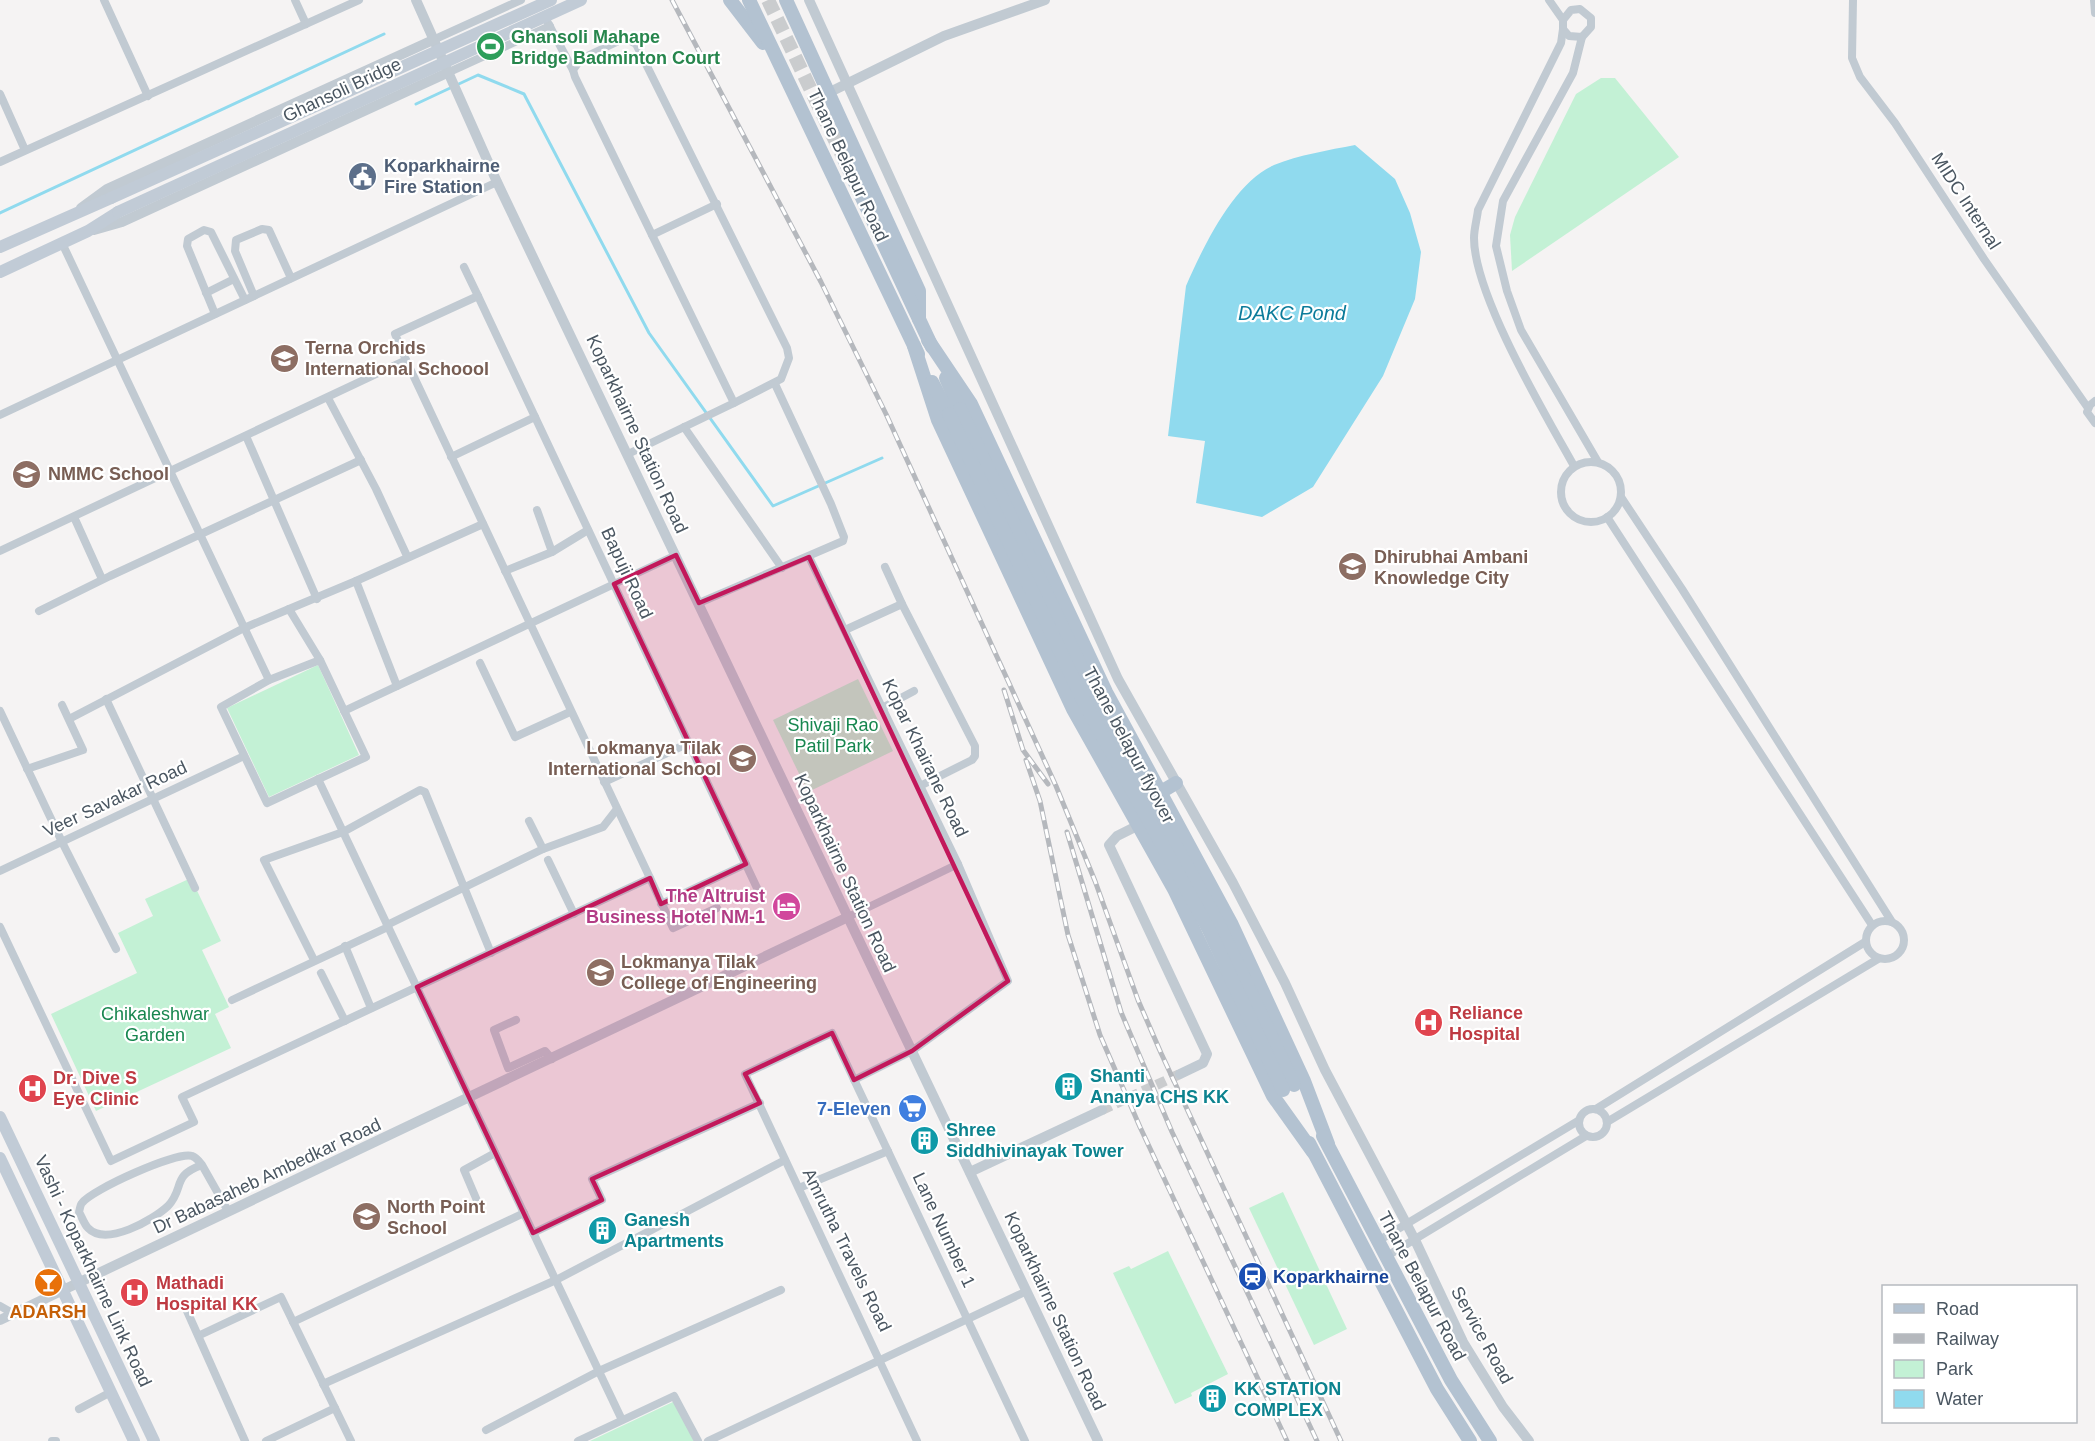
<svg xmlns="http://www.w3.org/2000/svg" width="2095" height="1441" font-family="Helvetica,sans-serif">
  <style>
    .green { fill: #c3f1d5 }
    .water { fill: #90daee }
    .lines { fill: none; stroke-linecap: round; stroke-linejoin: round }
    .stream { stroke: #90daee; stroke-width: 3 }
    .tertiary-tunnel { stroke: #caccce; stroke-width: 10; stroke-dasharray: 10 5; stroke-linecap: butt }
    .primary-tunnel { stroke: #caccce; stroke-width: 14; stroke-dasharray: 14 7; stroke-linecap: butt }
    .minor { stroke: #c1cad2; stroke-width: 8 }
    .tertiary { stroke: #c1cad2; stroke-width: 10 }
    .secondary { stroke: #c1cbd6; stroke-width: 12 }
    .primary { stroke: #b3c2d1; stroke-width: 14 }
    .rail-casing { stroke: #b5b8bd; stroke-width: 5 }
    .rail { stroke: #fff; stroke-width: 3; stroke-dasharray: 9; stroke-linecap: butt }
    .secondary-bridge { stroke: #c1cbd6; stroke-width: 12 }
    .primary-bridge { stroke: #b3c2d1; stroke-width: 14 }
    .marked { fill: #c2185b; fill-opacity: 0.2; stroke: #c2185b; stroke-width: 4.5; stroke-linejoin: round }
    .labels { text-anchor: middle; stroke-width: 4.5; stroke-linejoin: round; paint-order: stroke }
    .leisure-label { font-size: 18px; font-weight: bold; fill: #27864d; stroke: #fff; text-anchor: start }
    .street-label { font-size: 18px; fill: #4a5661; stroke: #fff }
    .service-label { font-size: 18px; font-weight: bold; fill: #4e5e75; stroke: #fff; text-anchor: start }
    .education-label { font-size: 18px; font-weight: bold; fill: #785e54; stroke: #fff; text-anchor: start }
    .park-label { font-size: 18px; fill: #17864f; stroke: #fff }
    .hotel-label { font-size: 18px; font-weight: bold; fill: #b23c85; stroke: #fff; text-anchor: end }
    .health-label { font-size: 18px; font-weight: bold; fill: #be3a42; stroke: #fff; text-anchor: start }
    .culture-label { font-size: 18px; font-weight: bold; fill: #0d838f; stroke: #fff; text-anchor: start }
    .shop-label { font-size: 18px; font-weight: bold; fill: #366cbe; stroke: #fff; text-anchor: end }
    .transit-label { font-size: 18px; font-weight: bold; fill: #164399; stroke: #fff; text-anchor: start }
    .food-label { font-size: 18px; font-weight: bold; fill: #c56008; stroke: #fff }
    .water-label { font-size: 20px; font-style: italic; fill: #0c7c9b; stroke: #fff }
  </style>
  <rect width="100%" height="100%" fill="#f5f3f3"/>
  <!-- green -->
  <g class="green">
    <polygon points="1601,78 1615,78 1679,157 1512,271 1510,235 1515,217 1576,94"/>
    <polygon points="318,665 359,755 269,797 227,708"/>
    <polygon points="858,679 893,751 808,792 773,720"/>
    <polygon points="191,878 221,941 202,950 229,1007 215,1014 231,1048 96,1111 51,1014 137,973 118,933 153,916 145,899"/>
    <polygon points="1283,1192 1347,1329 1314,1345 1249,1208"/>
    <polygon points="1168,1251 1228,1374 1191,1393 1192,1396 1175,1404 1113,1273 1129,1266 1131,1269"/>
    <polygon points="675,1401 694,1441 590,1441"/>
  </g>
  <!-- water -->
  <path class="water" d="M1355 145 1395 179 1410 213 1421 252 1415 299 1383 376 1313 487 1262 517 1196 503 1205 441 1168 436 1186 286C1203 247 1234 182 1274 165 1299 155 1329 150 1355 145Z"/>
  <g class="lines">
    <!-- stream -->
    <g class="stream">
      <polyline points="416,104 478,75 524,94 649,333 773,506 882,458"/>
      <polyline points="0,213 384,34"/>
    </g>
    <!-- tertiary-tunnel -->
    <polyline class="tertiary-tunnel" points="1102,1110 1180,1074"/>
    <!-- primary-tunnel -->
    <polyline class="primary-tunnel" points="768,0 843,157"/>
    <!-- minor -->
    <g class="minor">
      <polyline points="104,0 148,96"/>
      <polyline points="295,0 306,24"/>
      <polyline points="1549,0 1563,20 1563,29 1569,36 1582,37 1591,27 1591,18 1580,9 1571,10 1563,20"/>
      <polyline points="1853,0 1852,58 1860,77 1895,123 1984,259 2088,408"/>
      <polyline points="2094,0 2095,13"/>
      <polyline points="548,23 573,70"/>
      <path d="M1563 29 1561 43 1478 210C1477 219 1474 229 1474 238 1474 295 1545 414 1574 466"/>
      <polyline points="1582,37 1573,73 1503,201 1496,246 1507,291 1521,330 1598,462"/>
      <polygon points="625,38 636,44 787,348 789,358 781,379 734,403 575,77 573,70 581,59"/>
      <polyline points="433,40 521,0"/>
      <polyline points="447,73 550,26"/>
      <polyline points="0,94 25,150"/>
      <polyline points="0,162 359,0"/>
      <polyline points="652,235 717,204"/>
      <polyline points="62,243 269,680"/>
      <polyline points="206,293 234,279"/>
      <polyline points="254,296 235,251 236,240 262,229 269,230 291,278"/>
      <polyline points="478,296 757,888"/>
      <polyline points="215,314 187,246 188,239 204,230 211,232 245,300"/>
      <polyline points="406,360 395,334 478,296 464,267"/>
      <polyline points="328,398 376,489 407,556"/>
      <polyline points="2095,401 2090,405 2087,412 2095,423"/>
      <polyline points="0,415 497,182"/>
      <polyline points="684,427 782,568"/>
      <polyline points="246,436 317,599"/>
      <polyline points="628,454 734,403"/>
      <polyline points="451,457 535,417"/>
      <circle cx="1591" cy="492" r="30"/>
      <polyline points="1621,497 1682,589 1892,922"/>
      <polyline points="537,510 552,552"/>
      <polyline points="74,517 102,579"/>
      <polyline points="1607,517 1872,925"/>
      <polyline points="0,551 406,360 650,878 182,1097 194,1122 111,1161 0,927"/>
      <polyline points="809,557 958,864 848,917"/>
      <polyline points="885,567 902,604"/>
      <polyline points="505,571 552,552 588,530"/>
      <polyline points="699,603 843,541 844,537 831,504 775,384"/>
      <polyline points="289,609 356,581"/>
      <polyline points="39,611 110,576 361,460"/>
      <polyline points="845,630 902,604 975,746 975,756 972,760 920,786"/>
      <polygon points="320,660 366,757 267,803 221,707 269,680"/>
      <polyline points="480,663 515,737 570,712"/>
      <polyline points="397,686 356,581 483,524"/>
      <polyline points="106,699 195,888"/>
      <polyline points="882,708 914,691"/>
      <polyline points="0,711 62,842 116,949"/>
      <polyline points="344,711 676,555"/>
      <polyline points="69,719 244,628 289,609 320,660"/>
      <polyline points="27,769 83,750 62,705"/>
      <polyline points="318,779 622,1420"/>
      <polyline points="604,782 689,743"/>
      <polyline points="529,821 543,849"/>
      <polyline points="548,860 574,914"/>
      <polyline points="0,871 244,756"/>
      <polyline points="650,878 673,928 717,908"/>
      <polyline points="661,904 746,864"/>
      <circle cx="1885" cy="940" r="19"/>
      <polyline points="387,925 543,849 603,827 617,809"/>
      <polyline points="345,946 371,1008"/>
      <polyline points="314,960 264,860 343,832 420,790 425,792 491,953"/>
      <polyline points="321,973 345,1021"/>
      <polyline points="232,1000 388,927"/>
      <polyline points="516,1020 494,1030 508,1068 545,1051 552,1059"/>
      <polyline points="854,1080 912,1051 1008,981 958,864"/>
      <circle cx="1593" cy="1123" r="14"/>
      <polyline points="1596,1109 1865,942"/>
      <polyline points="1607,1122 1878,959"/>
      <path d="M202 1165C171 1176 185 1188 168 1206 153 1220 106 1247 88 1228 84 1224 82 1217 79 1212 80 1209 80 1205 82 1203 91 1190 177 1151 192 1156 196 1157 199 1161 202 1165L228 1211"/>
      <polyline points="799,1188 888,1151"/>
      <polyline points="481,1210 464,1170 495,1153"/>
      <polyline points="533,1233 602,1200 592,1179 760,1103"/>
      <polyline points="1378,1241 1578,1121"/>
      <polyline points="1387,1256 1586,1136"/>
      <polyline points="0,1306 14,1314"/>
      <polyline points="187,1311 245,1441"/>
      <polyline points="293,1322 524,1213"/>
      <polyline points="200,1335 281,1297 351,1441"/>
      <polyline points="323,1384 556,1280 785,1160"/>
      <polyline points="79,1409 111,1392"/>
      <polyline points="486,1430 599,1371 781,1290"/>
      <polyline points="52,1441 56,1441"/>
      <polyline points="266,1441 335,1408"/>
      <polyline points="578,1441 674,1396 698,1441"/>
      <polyline points="708,1441 1027,1291"/>
      <polyline points="917,1441 745,1074 832,1033 1025,1441"/>
    </g>
    <!-- tertiary -->
    <g class="tertiary">
      <polyline points="416,0 497,182 1098,1441"/>
      <polyline points="809,0 1118,679 1233,883 1285,983 1325,1070 1415,1240 1463,1342 1503,1407 1529,1441"/>
      <polyline points="830,92 944,36 1045,0"/>
      <polyline points="81,208 107,189 433,40"/>
      <polyline points="94,230 122,222 447,73"/>
      <polyline points="1145,822 1117,836 1109,845 1207,1054 1203,1063 1180,1074"/>
      <polyline points="970,1172 1102,1110"/>
      <polyline points="0,1320 848,917"/>
    </g>
    <!-- secondary -->
    <g class="secondary">
      <polyline points="0,247 111,198"/>
      <polyline points="0,272 88,231 118,212"/>
      <polyline points="0,1117 154,1441"/>
      <polyline points="0,1158 134,1441"/>
    </g>
    <!-- primary -->
    <g class="primary">
      <polyline points="730,0 763,43"/>
      <polyline points="749,0 918,354"/>
      <polyline points="786,0 919,291 919,319"/>
      <polyline points="843,157 932,347"/>
      <polyline points="928,340 971,404 1106,692 1231,923 1304,1081 1328,1144"/>
      <polyline points="914,346 938,420 1073,709 1174,889 1273,1096 1313,1152"/>
      <polyline points="946,378 960,409"/>
      <polyline points="932,382 949,414"/>
      <polyline points="1154,796 1176,783"/>
      <polyline points="1323,1136 1451,1380 1490,1441"/>
      <polyline points="1309,1143 1437,1389 1470,1441"/>
    </g>
    <defs>
      <g id="rail">
        <polyline points="672,0 821,282 886,414 1056,786 1095,881 1138,1000 1161,1053 1341,1441"/>
        <polyline points="1004,690 1023,750 1048,784"/>
        <polyline points="1026,760 1040,801 1068,935 1100,1035 1140,1127 1287,1441"/>
        <polyline points="1067,832 1121,1012 1172,1132 1317,1441"/>
      </g>
    </defs>
    <!-- rail casing -->
    <use href="#rail" class="rail-casing"/>
    <!-- rail -->
    <use href="#rail" class="rail"/>
    <!-- secondary-bridge -->
    <g class="secondary-bridge">
      <polyline points="111,198 551,0"/>
      <polyline points="118,212 581,0"/>
    </g>
    <!-- primary-bridge -->
    <g class="primary-bridge">
      <polyline points="960,409 1095,697 1219,925 1294,1085"/>
      <polyline points="949,414 1084,702 1209,930 1283,1090"/>
    </g>
  </g>
  <!-- marked area -->
  <path class="marked" d="M676 555 699 603 809 557 1008 981 912 1051 854 1080 832 1033 745 1074 760 1103 592 1179 602 1200 533 1233 417 987 650 878 661 904 746 864 614 584Z"/>
  <!-- icons -->
  <defs>
    <symbol id="stadium-disc" viewBox="-11 -11 22 22"><circle r="9.5" fill="#2e9e5b" stroke="#fff"/><path d="M0-5a6.5 5 0 1 0 0 10a6.5 5 0 1 0 0-10ZM-3.5-1.8h7v3.6h-7Z" fill="#fff"/></symbol>
    <symbol id="civic-disc" viewBox="-11 -11 22 22"><circle r="9.5" fill="#5c6f8a" stroke="#fff"/><path d="M-.6-6.5H3V-4.5H.6V-3L4-1V1h2V6H-6V1h2V-1L-.6-3ZM-1.2 2.5V6h2.4V2.5Z" fill="#fff"/></symbol>
    <symbol id="school-disc" viewBox="-11 -11 22 22"><circle r="9.5" fill="#8d6e63" stroke="#fff"/><path d="M0-5L7-2L0 1L-7-2ZM-4 1L0 2.5L4 1V4Q0 6-4 4Z" fill="#fff"/></symbol>
    <symbol id="university-disc" viewBox="-11 -11 22 22"><circle r="9.5" fill="#8d6e63" stroke="#fff"/><path d="M0-5L7-2L0 1L-7-2ZM-4 1L0 2.5L4 1V4Q0 6-4 4Z" fill="#fff"/></symbol>
    <symbol id="hotel-disc" viewBox="-11 -11 22 22"><circle r="9.5" fill="#d1479c" stroke="#fff"/><path d="M-6-4.5h1.5V1H6V5H4.5V3h-9V5H-6ZM-4 0a1.8 1.8 0 1 1 3.6 0ZM.5 0V-2.5h3Q6-2.5 6 0Z" fill="#fff"/></symbol>
    <symbol id="hospital-disc" viewBox="-11 -11 22 22"><circle r="9.5" fill="#e0444e" stroke="#fff"/><path d="M-5-5h3v3.5h4V-5h3V5h-3V1.5h-4V5h-3Z" fill="#fff"/></symbol>
    <symbol id="building-disc" viewBox="-11 -11 22 22"><circle r="9.5" fill="#0f9aa8" stroke="#fff"/><path d="M-4-6H4V6H1V3H-1V6H-4ZM-2.5-4.3h1.7v1.8h-1.7ZM.8-4.3h1.7v1.8H.8ZM-2.5-1h1.7V.8h-1.7ZM.8-1h1.7V.8H.8Z" fill="#fff"/></symbol>
    <symbol id="supermarket-disc" viewBox="-11 -11 22 22"><circle r="9.5" fill="#3f7fe0" stroke="#fff"/><path d="M-6-5.5h2.5l.6 2H6L4.5 2H-2.5L-4.4-4H-6ZM-1.5 3.2a1.3 1.3 0 1 0 .1 0ZM3 3.2a1.3 1.3 0 1 0 .1 0Z" fill="#fff"/></symbol>
    <symbol id="station-disc" viewBox="-11 -11 22 22"><circle r="9.5" fill="#1a4fb4" stroke="#fff"/><path d="M-3-6H3Q5-6 5-4V2Q5 4 3 4L4.5 6H3L1.5 4h-3L-3 6H-4.5L-3 4Q-5 4-5 2V-4Q-5-6-3-6ZM-3.5-4v3h7v-3ZM-3.5 1v1.5H-2V1ZM2 1v1.5H3.5V1Z" fill="#fff"/></symbol>
    <symbol id="bar-disc" viewBox="-11 -11 22 22"><circle r="9.5" fill="#e8710a" stroke="#fff"/><path d="M-6-5H6L.8 .8V4.5H3.5V6h-7V4.5H-.8V.8Z" fill="#fff"/></symbol>
  </defs>
  <g fill-rule="evenodd">
    <use href="#stadium-disc" x="474" y="30" width="33" height="33"/>
    <use href="#civic-disc" x="346" y="160" width="33" height="33"/>
    <use href="#school-disc" x="268" y="342" width="33" height="33"/>
    <use href="#school-disc" x="10" y="458" width="33" height="33"/>
    <use href="#university-disc" x="1336" y="550" width="33" height="33"/>
    <use href="#school-disc" x="726" y="742" width="33" height="33"/>
    <use href="#hotel-disc" x="770" y="890" width="33" height="33"/>
    <use href="#university-disc" x="584" y="956" width="33" height="33"/>
    <use href="#hospital-disc" x="1412" y="1006" width="33" height="33"/>
    <use href="#building-disc" x="1052" y="1070" width="33" height="33"/>
    <use href="#hospital-disc" x="16" y="1072" width="33" height="33"/>
    <use href="#supermarket-disc" x="896" y="1092" width="33" height="33"/>
    <use href="#building-disc" x="908" y="1124" width="33" height="33"/>
    <use href="#school-disc" x="350" y="1200" width="33" height="33"/>
    <use href="#building-disc" x="586" y="1214" width="33" height="33"/>
    <use href="#station-disc" x="1236" y="1260" width="33" height="33"/>
    <use href="#bar-disc" x="32" y="1266" width="33" height="33"/>
    <use href="#hospital-disc" x="118" y="1276" width="33" height="33"/>
    <use href="#building-disc" x="1196" y="1382" width="33" height="33"/>
  </g>
  <g class="labels">
    <!-- leisure labels -->
    <g class="leisure-label">
      <text x="511" y="43">Ghansoli Mahape<tspan x="511" dy="21">Bridge Badminton Court</tspan></text>
    </g>
    <!-- street labels -->
    <g class="street-label">
      <text transform="translate(342 90) rotate(-25)" y="6">Ghansoli Bridge</text>
      <text transform="translate(848 165) rotate(65)" y="6">Thane Belapur Road</text>
      <text transform="translate(1966 201) rotate(57)" y="6">MIDC Internal</text>
      <text transform="translate(637 434) rotate(65)" y="6">Koparkhairne Station Road</text>
      <text transform="translate(627 573) rotate(65)" y="6">Bapuji Road</text>
      <text transform="translate(1129 745) rotate(62)" y="6">Thane belapur flyover</text>
      <text transform="translate(925 758) rotate(64)" y="6">Kopar Khairane Road</text>
      <text transform="translate(115 799) rotate(-25)" y="6">Veer Savakar Road</text>
      <text transform="translate(845 873) rotate(65)" y="6">Koparkhairne Station Road</text>
      <text transform="translate(267 1176) rotate(-25)" y="6">Dr Babasaheb Ambedkar Road</text>
      <text transform="translate(944 1230) rotate(65)" y="6">Lane Number 1</text>
      <text transform="translate(847 1250) rotate(64)" y="6">Amrutha Travels Road</text>
      <text transform="translate(93 1271) rotate(65)" y="6">Vashi - Koparkhairne Link Road</text>
      <text transform="translate(1422 1286) rotate(62)" y="6">Thane Belapur Road</text>
      <text transform="translate(1055 1311) rotate(65)" y="6">Koparkhairne Station Road</text>
      <text transform="translate(1482 1335) rotate(61)" y="6">Service Road</text>
    </g>
    <!-- service labels -->
    <g class="service-label">
      <text x="384" y="172">Koparkhairne<tspan x="384" dy="21">Fire Station</tspan></text>
    </g>
    <!-- education labels -->
    <g class="education-label">
      <text x="305" y="354">Terna Orchids<tspan x="305" dy="21">International Schoool</tspan></text>
      <text x="48" y="480">NMMC School</text>
      <text x="1374" y="563">Dhirubhai Ambani<tspan x="1374" dy="21">Knowledge City</tspan></text>
      <text x="721" y="754" text-anchor="end">Lokmanya Tilak<tspan x="721" dy="21">International School</tspan></text>
      <text x="621" y="968">Lokmanya Tilak<tspan x="621" dy="21">College of Engineering</tspan></text>
      <text x="387" y="1213">North Point<tspan x="387" dy="21">School</tspan></text>
    </g>
    <!-- park labels -->
    <g class="park-label">
      <text x="833" y="731">Shivaji Rao<tspan x="833" dy="21">Patil Park</tspan></text>
      <text x="155" y="1020">Chikaleshwar<tspan x="155" dy="21">Garden</tspan></text>
    </g>
    <!-- hotel labels -->
    <g class="hotel-label">
      <text x="765" y="902">The Altruist<tspan x="765" dy="21">Business Hotel NM-1</tspan></text>
    </g>
    <!-- health labels -->
    <g class="health-label">
      <text x="1449" y="1019">Reliance<tspan x="1449" dy="21">Hospital</tspan></text>
      <text x="53" y="1084">Dr. Dive S<tspan x="53" dy="21">Eye Clinic</tspan></text>
      <text x="156" y="1289">Mathadi<tspan x="156" dy="21">Hospital KK</tspan></text>
    </g>
    <!-- culture labels -->
    <g class="culture-label">
      <text x="1090" y="1082">Shanti<tspan x="1090" dy="21">Ananya CHS KK</tspan></text>
      <text x="946" y="1136">Shree<tspan x="946" dy="21">Siddhivinayak Tower</tspan></text>
      <text x="624" y="1226">Ganesh<tspan x="624" dy="21">Apartments</tspan></text>
      <text x="1234" y="1395">KK STATION<tspan x="1234" dy="21">COMPLEX</tspan></text>
    </g>
    <!-- shop labels -->
    <g class="shop-label">
      <text x="891" y="1115">7-Eleven</text>
    </g>
    <!-- transit labels -->
    <g class="transit-label">
      <text x="1273" y="1283">Koparkhairne</text>
    </g>
    <!-- food labels -->
    <g class="food-label">
      <text x="48" y="1318">ADARSH</text>
    </g>
    <!-- water labels -->
    <g class="water-label">
      <text x="1292" y="320">DAKC Pond</text>
    </g>
  </g>
  <!-- legend -->
  <rect x="1882" y="1285" width="195" height="138" fill="#ffffff" stroke="#b7bbc0" stroke-width="1.5"/>
  <rect x="1894" y="1304" width="30" height="9" fill="#b3c2d1" stroke="#b7bbc0" stroke-width="1.5"/>
  <text x="1936" y="1315" font-size="18" fill="#4a5661">Road</text>
  <rect x="1894" y="1334" width="30" height="9" fill="#b5b8bd" stroke="#b7bbc0" stroke-width="1.5"/>
  <text x="1936" y="1345" font-size="18" fill="#4a5661">Railway</text>
  <rect x="1894" y="1360" width="30" height="18" fill="#c3f1d5" stroke="#b7bbc0" stroke-width="1.5"/>
  <text x="1936" y="1375" font-size="18" fill="#4a5661">Park</text>
  <rect x="1894" y="1390" width="30" height="18" fill="#90daee" stroke="#b7bbc0" stroke-width="1.5"/>
  <text x="1936" y="1405" font-size="18" fill="#4a5661">Water</text>
</svg>
